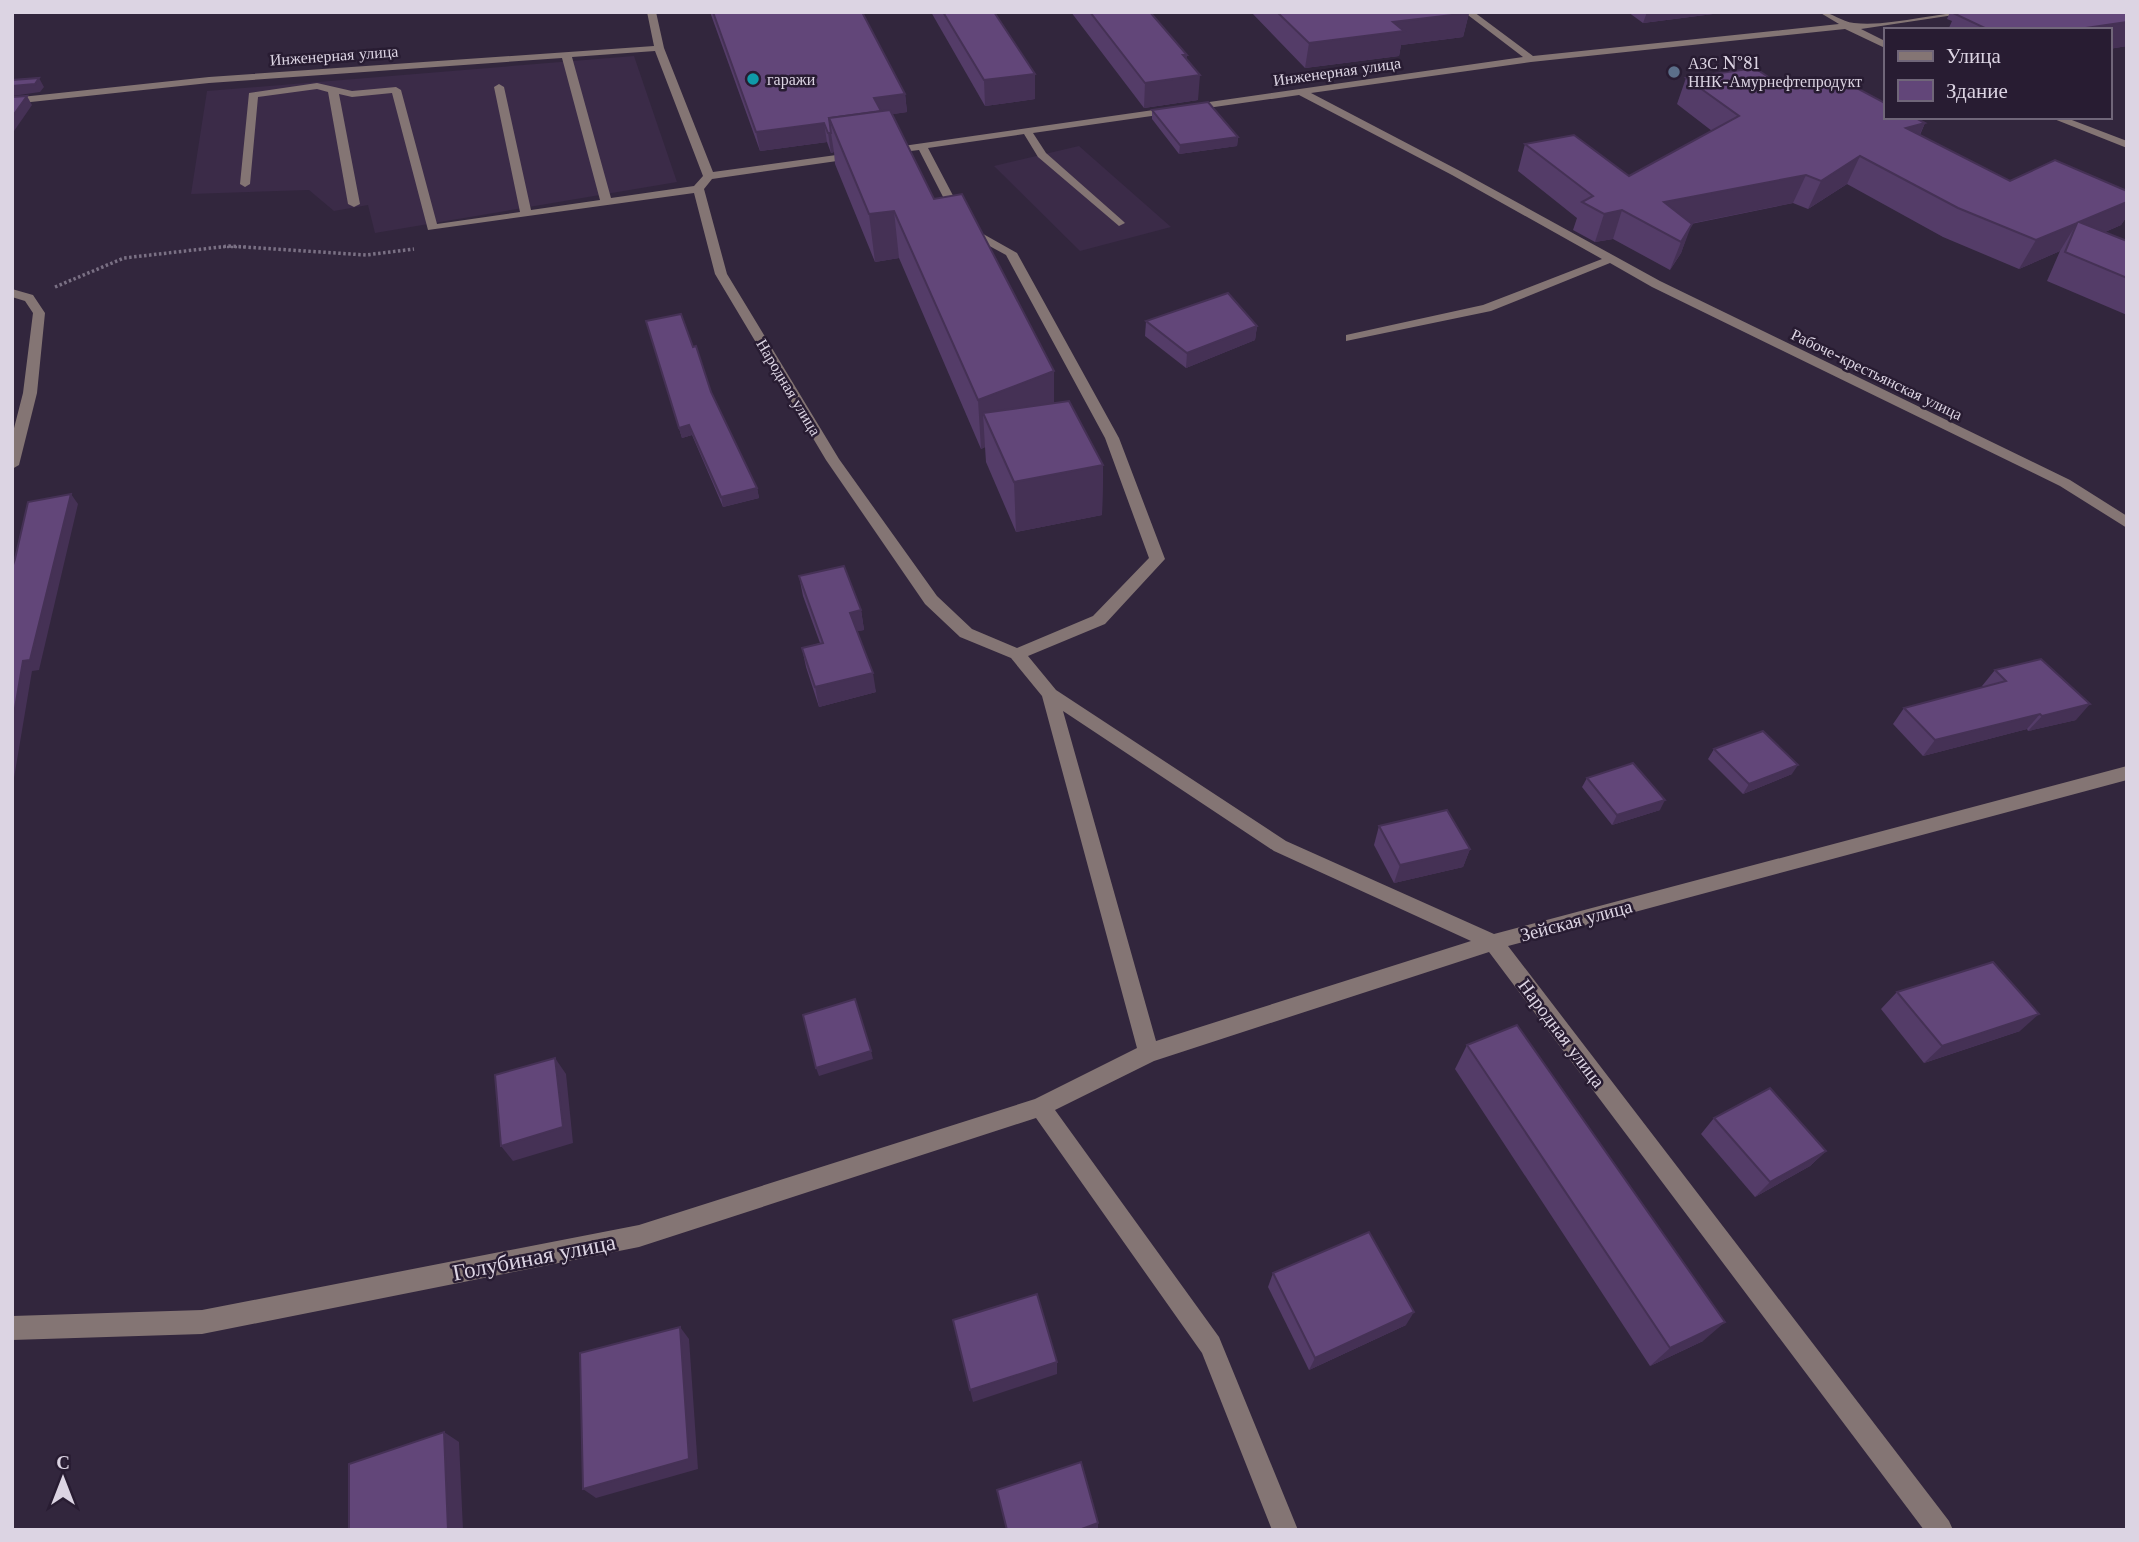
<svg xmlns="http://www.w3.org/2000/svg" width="2139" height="1542" font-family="'Libre Baskerville',serif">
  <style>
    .built { fill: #3b2b48 }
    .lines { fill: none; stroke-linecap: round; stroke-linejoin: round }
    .path-far1 { stroke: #7a7084; stroke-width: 2.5; stroke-dasharray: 2 2; stroke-linecap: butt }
    .path { stroke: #7a7084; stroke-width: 3.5; stroke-dasharray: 2.5 2.5; stroke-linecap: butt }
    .minor { fill: #847574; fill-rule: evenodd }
    .wall { fill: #543c68 }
    .shaded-wall { fill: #453155 }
    .building { fill: #624679; stroke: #453155; stroke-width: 2 }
    .service-dot { fill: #5c6f8a; stroke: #281c32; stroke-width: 2.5 }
    .culture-dot { fill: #0f9aa8; stroke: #281c32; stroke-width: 2.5 }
    .labels { text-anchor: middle; stroke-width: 5; stroke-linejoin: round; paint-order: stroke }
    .far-street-label { font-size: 16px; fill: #dcd4e3; stroke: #281c32 }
    .far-poi-label { font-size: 16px; fill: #dcd4e3; stroke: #281c32; text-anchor: start }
    .street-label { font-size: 19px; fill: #dcd4e3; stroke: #281c32 }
    .near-street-label { font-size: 23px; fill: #dcd4e3; stroke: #281c32 }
  </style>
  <rect width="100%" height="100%" fill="#32263d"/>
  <!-- built -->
  <g class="built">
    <polygon points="634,56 677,182 375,233 368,205 334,211 309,190 191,194 207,91"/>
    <polygon points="1079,146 1171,227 1080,251 994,166"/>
  </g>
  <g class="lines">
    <!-- path-far1 -->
    <polyline class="path-far1" points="219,247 247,247"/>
    <!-- path -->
    <polyline class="path" points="55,287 124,258 229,246 366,255 414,249"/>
    <!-- minor -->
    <g class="minor">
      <path d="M647 12H656L664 48 713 172 858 152 863 155 858 158 712 179 704 189 727 274 839 459 937 596 972 629 1017 648 1093 616 1149 558 1105 438 1006 255 960 230 919 150 886 154 882 153V149L1523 57 1464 12H1474L1533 56 1839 24 1819 12C1833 12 1841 22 1854 23 1891 27 1935 12 1974 12L1861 29 1885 41V48L1845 29 1531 62 1311 93 1460 171 1660 281 2070 480 2127 516V528L2060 486 1652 287 1610 263 1491 311 1346 341V335L1483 305 1602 259 1452 175 1299 95 1033 133 1046 153 1123 221 1125 223 1119 226 1038 157 1024 134 928 148 969 226 1017 253 1119 438 1165 559 1105 624 1028 656 1056 690 1286 841 1494 934 2127 766V780L1508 946 1949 1521 1953 1530H1924L1489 952 1154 1061 1055 1110 1219 1337 1298 1530H1272L1202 1353 1036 1118 639 1247 202 1334 12 1340V1316L202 1310 639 1225 1035 1099 1137 1048 1042 696 1011 658 960 637 925 604 826 460 715 274 694 193 428 230 392 93 352 97 339 94 360 204 354 207 348 204 328 92 317 89 258 97 250 184 245 187 240 184 249 93 317 83 352 91 396 87 401 90 437 224 520 212 494 87 499 84 504 87 531 210 600 200 562 58 209 83 12 104V98L209 77 654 46ZM655 51 703 176 694 186 611 198 572 57ZM1063 711 1274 851 1471 941 1156 1041Z"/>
      <polygon points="2049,117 2064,117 2127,141 2127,148"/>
      <polygon points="12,289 33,295 45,313 37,393 19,465 12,469 12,436 23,393 33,313 25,301 12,297"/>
    </g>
  </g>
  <!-- wall -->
  <g class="wall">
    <polygon points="710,12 862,12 905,94 907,112 892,114 934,199 1054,403 1103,465 1102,515 1016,532 986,462 985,447 981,449 899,258 875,262 835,164 834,152 831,153 827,142 760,151"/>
    <polygon points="931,12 994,12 1035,74 1035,99 985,106"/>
    <polygon points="1071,12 1150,12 1187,55 1186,60 1198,100 1144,108"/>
    <polygon points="1251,12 1468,12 1469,13 1463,37 1401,45 1399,56 1305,68"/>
    <polygon points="1628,12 1714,12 1713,14 1643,23"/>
    <polygon points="1950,12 2127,12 2127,46 2109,49 2109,30 1948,30 1952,21 1947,19"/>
    <polygon points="1686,78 1783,87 1925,123 1920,135 2010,181 2127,191 2127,216 2121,225 2105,232 2127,241 2127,315 2047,281 2060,251 2019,269 1943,237 1847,184 1808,209 1793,203 1691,224 1681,253 1670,270 1613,239 1595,242 1573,230 1577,218 1518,171 1525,144 1629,176 1712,131 1677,104"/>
    <polygon points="1152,110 1238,137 1237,146 1179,154 1152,119"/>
    <polygon points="646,321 693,347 711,392 757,488 759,498 723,507 692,435 682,438"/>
    <polygon points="1146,321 1257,326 1255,340 1186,368 1145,336"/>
    <polygon points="799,576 861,610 864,630 857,631 876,692 819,707 806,667 802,648 820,643 803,596"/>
    <polygon points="1995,670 2076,720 2028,731 2027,729 1923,756 1893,724 1904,708 1984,687 1982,686"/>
    <polygon points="1714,749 1792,774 1743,794 1708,759"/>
    <polygon points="1587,778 1660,810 1612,825 1582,787"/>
    <polygon points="1379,826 1470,849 1463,867 1394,883 1374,845"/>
    <polygon points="1897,992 2020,1031 1924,1063 1881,1009"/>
    <polygon points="1467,1045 1703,1341 1650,1366 1455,1069"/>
    <polygon points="1714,1118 1826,1151 1810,1166 1755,1197 1701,1134"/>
    <polygon points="1273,1273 1406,1325 1309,1370 1268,1287"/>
  </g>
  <!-- shaded-wall -->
  <g class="shaded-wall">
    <polygon points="1647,12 1714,12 1713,14 1643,23"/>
    <polygon points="1469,13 1463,37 1401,45 1399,56 1305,68 1309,43 1393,22"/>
    <polygon points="2127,22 2127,46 2109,49 2109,30 2072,30"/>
    <polygon points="1183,55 1187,55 1185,77 1200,75 1198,100 1144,108 1145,83"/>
    <polygon points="1035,74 1035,99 985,106 984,80"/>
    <polygon points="39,78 44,87 40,92 12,96 12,86"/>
    <polygon points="905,94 907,112 876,117 874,98"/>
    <polygon points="27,96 32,105 12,134 12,117"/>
    <polygon points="824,123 827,142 760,151 756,132"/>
    <polygon points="1925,123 1912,151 1906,128"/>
    <polygon points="828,133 831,133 834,152 831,153"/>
    <polygon points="1238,137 1237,146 1179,154 1180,145"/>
    <polygon points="1860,156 1847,184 1808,209 1821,181"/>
    <polygon points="1806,175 1793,203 1659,230 1664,202"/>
    <polygon points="2127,202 2127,216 2121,225 2067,248 2079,222"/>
    <polygon points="1622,210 1613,239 1595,242 1604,214"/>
    <polygon points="894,211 899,258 875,262 869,214"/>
    <polygon points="2077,223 2060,251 2019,269 2036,240"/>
    <polygon points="1692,224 1681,253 1670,270 1681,242"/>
    <polygon points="1257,326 1255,340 1186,368 1187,353"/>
    <polygon points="1054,371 1054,420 983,413 985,447 981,449 978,400"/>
    <polygon points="689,425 692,435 682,438 679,428"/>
    <polygon points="1103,465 1102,515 1016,532 1014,482"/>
    <polygon points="757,488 759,498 723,507 721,497"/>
    <polygon points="71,494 78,504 39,670 32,671 12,790 12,726 23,661"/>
    <polygon points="861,610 864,630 854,632 850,613"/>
    <polygon points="873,673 876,692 819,707 815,687"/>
    <polygon points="2090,704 2076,720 2028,731 2042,716"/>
    <polygon points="2040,714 2027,729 1923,756 1935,740"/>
    <polygon points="1798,765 1792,774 1743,794 1749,784"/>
    <polygon points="1665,800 1660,810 1612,825 1617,815"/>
    <polygon points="1470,849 1463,867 1394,883 1400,865"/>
    <polygon points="2039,1014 2020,1031 1924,1063 1942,1046"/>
    <polygon points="871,1051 873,1059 819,1076 816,1068"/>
    <polygon points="555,1058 566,1074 573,1143 513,1161 501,1146"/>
    <polygon points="1826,1151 1810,1166 1755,1197 1770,1182"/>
    <polygon points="1414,1312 1406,1325 1309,1370 1315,1358"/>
    <polygon points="1725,1322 1703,1341 1650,1366 1670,1348"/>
    <polygon points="680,1327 689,1339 698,1469 596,1498 583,1489"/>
    <polygon points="1057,1362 1057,1374 973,1402 970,1390"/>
    <polygon points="444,1432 459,1442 463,1530 448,1530"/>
    <polygon points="1098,1523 1098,1530 1079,1530"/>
  </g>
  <!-- building -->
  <g class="building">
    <polygon points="713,12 862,12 905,94 874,98 881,111 829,118 831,133 828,133 824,123 756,132"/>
    <polygon points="943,12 994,12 1035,74 984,80"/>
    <polygon points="1090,12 1150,12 1187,55 1183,55 1200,75 1145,83"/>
    <polygon points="1277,12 1468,12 1469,13 1393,22 1404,31 1309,43"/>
    <polygon points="1962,12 2127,12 2127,22 2072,30 1989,30 1955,14"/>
    <polygon points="1755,68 1783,87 1838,78 1885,103 1885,117 1914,117 1925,123 1906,128 2010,181 2055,160 2127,191 2127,202 2079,222 2127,241 2127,278 2065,252 2077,223 2036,240 1958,208 1860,156 1821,181 1806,175 1664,202 1692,224 1681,242 1622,210 1604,214 1582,202 1593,196 1525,144 1574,135 1629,176 1739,116 1686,78"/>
    <polygon points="39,78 35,84 12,86 12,80"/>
    <polygon points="27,96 12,117 12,97"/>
    <polygon points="1208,102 1238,137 1180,145 1152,110"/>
    <polygon points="890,110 934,199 962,194 1054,371 978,400 894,211 869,214 829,118"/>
    <polygon points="1228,293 1257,326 1187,353 1146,321"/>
    <polygon points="681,314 693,347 696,346 711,392 757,488 721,497 689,425 679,428 646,321"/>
    <polygon points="1069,401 1103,465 1014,482 983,413"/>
    <polygon points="71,494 30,660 23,661 12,726 12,568 15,559 28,502"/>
    <polygon points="844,566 861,610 850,613 873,673 815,687 802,648 823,643 799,576"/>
    <polygon points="2041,659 2090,704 2042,716 2040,714 1935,740 1904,708 2006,681 1995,670"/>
    <polygon points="1763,731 1798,765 1749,784 1714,749"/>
    <polygon points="1633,763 1665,800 1617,815 1587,778"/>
    <polygon points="1447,810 1470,849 1400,865 1379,826"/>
    <polygon points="1993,962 2039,1014 1942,1046 1897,992"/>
    <polygon points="855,999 871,1051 816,1068 803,1015"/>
    <polygon points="1517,1025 1725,1322 1670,1348 1467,1045"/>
    <polygon points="555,1058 563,1127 501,1146 495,1075"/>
    <polygon points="1770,1088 1826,1151 1770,1182 1714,1118"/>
    <polygon points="1369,1232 1414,1312 1315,1358 1273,1273"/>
    <polygon points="1037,1294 1057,1362 970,1390 953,1320"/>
    <polygon points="680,1327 689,1459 583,1489 580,1353"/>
    <polygon points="444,1432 448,1530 349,1530 349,1464"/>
    <polygon points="1081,1462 1098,1523 1079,1530 1007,1530 997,1490"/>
  </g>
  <!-- markers -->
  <circle class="service-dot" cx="1674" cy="72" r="7"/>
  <circle class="culture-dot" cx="753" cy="79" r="7"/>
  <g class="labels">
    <!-- far-street labels -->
    <g class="far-street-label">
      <text transform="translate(334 55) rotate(-4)" y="6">Инженерная улица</text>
      <text transform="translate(1337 71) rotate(-8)" y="6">Инженерная улица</text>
      <text transform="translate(1877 374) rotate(26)" y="6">Рабоче-крестьянская улица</text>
      <text transform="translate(789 387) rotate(59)" y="6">Народная улица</text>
    </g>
    <!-- far-poi labels -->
    <g class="far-poi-label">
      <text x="1688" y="69">АЗС №81<tspan x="1688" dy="18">ННК-Амурнефтепродукт</tspan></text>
      <text x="767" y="85">гаражи</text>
    </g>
    <!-- street labels -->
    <g class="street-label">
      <text transform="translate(1576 920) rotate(-15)" y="7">Зейская улица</text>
      <text transform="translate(1562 1033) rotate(53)" y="7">Народная улица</text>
    </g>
    <!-- near-street labels -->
    <g class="near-street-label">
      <text transform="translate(534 1257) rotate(-11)" y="8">Голубиная улица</text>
    </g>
  </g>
  <!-- border -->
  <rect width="2139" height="1542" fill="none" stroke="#dcd4e3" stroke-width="28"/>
  <!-- legend -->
  <rect x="1884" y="28" width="228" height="91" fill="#281c32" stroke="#706679" stroke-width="2"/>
  <rect x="1898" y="51" width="35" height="10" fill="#847574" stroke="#706679" stroke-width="2"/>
  <text x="1946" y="63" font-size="21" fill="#dcd4e3">Улица</text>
  <rect x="1898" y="80" width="35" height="21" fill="#624679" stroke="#706679" stroke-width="2"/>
  <text x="1946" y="98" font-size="21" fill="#dcd4e3">Здание</text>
  <!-- north arrow -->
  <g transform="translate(63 1479)" stroke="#281c32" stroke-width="5" paint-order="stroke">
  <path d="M0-5L12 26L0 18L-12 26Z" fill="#dcd4e3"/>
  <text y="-10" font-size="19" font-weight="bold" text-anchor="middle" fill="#dcd4e3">С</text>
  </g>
</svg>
